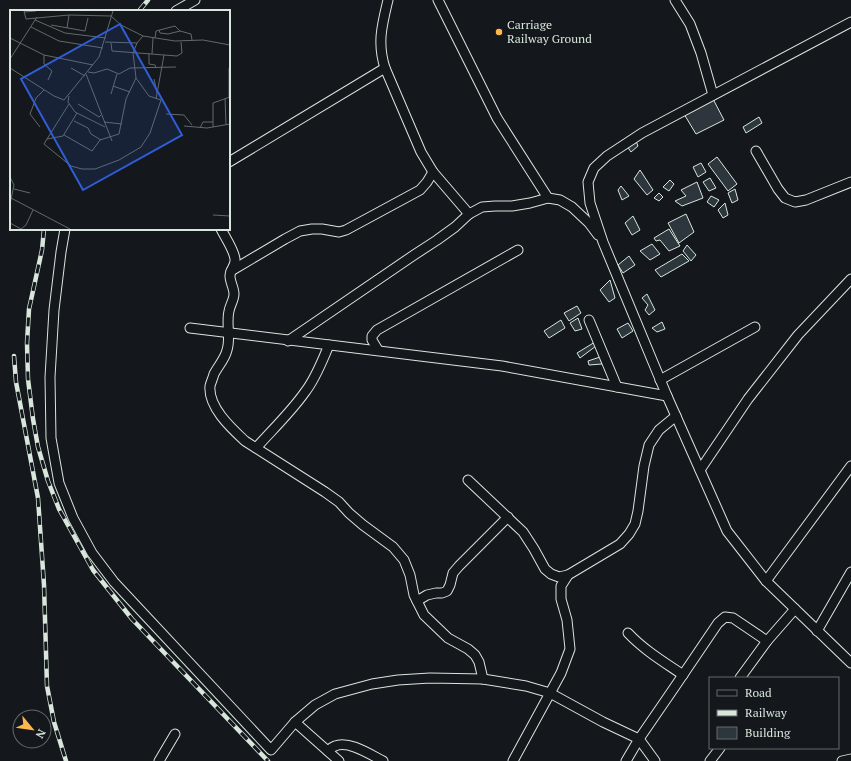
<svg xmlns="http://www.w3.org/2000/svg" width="851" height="761" font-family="'PT Serif',serif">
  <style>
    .building { fill: #2c363c; stroke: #d8e6dc }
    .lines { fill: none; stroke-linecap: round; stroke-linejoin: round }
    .street-casing { stroke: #d8e6dc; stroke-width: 11 }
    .street { stroke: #14181c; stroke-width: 9 }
    .rail-casing { stroke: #d8e6dc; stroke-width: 4.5 }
    .rail { stroke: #14181c; stroke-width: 3; stroke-dasharray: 9; stroke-linecap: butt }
    .poi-dot { fill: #ffb74d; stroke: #14181c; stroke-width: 1.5 }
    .labels { text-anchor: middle; stroke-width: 3; stroke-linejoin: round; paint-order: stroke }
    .poi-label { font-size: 12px; fill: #d8e6dc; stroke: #14181c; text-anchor: start }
    .inset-road { fill: none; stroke: #626a69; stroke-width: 1 }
    .view { fill: #305dd8; fill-opacity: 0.15; stroke: #305dd8; stroke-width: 2 }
    .inset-edge { fill: none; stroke: #d8e6dc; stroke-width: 2 }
  </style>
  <rect width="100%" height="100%" fill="#14181c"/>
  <!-- building -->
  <g class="building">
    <polygon points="713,99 724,120 696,134 684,114"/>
    <polygon points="759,117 762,123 746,133 743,127"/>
    <polygon points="636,141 638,146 631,152 627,146"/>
    <polygon points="717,157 737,184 728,191 708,164"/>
    <polygon points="701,163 706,172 698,177 693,167"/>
    <polygon points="640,170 653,190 647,195 634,179"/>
    <polygon points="710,178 716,188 709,191 703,182"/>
    <polygon points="670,180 674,184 669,191 663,187"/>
    <polygon points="697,182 703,198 682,206 675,201 686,196 681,190"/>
    <polygon points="621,186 629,196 622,200 618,190"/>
    <polygon points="735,189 738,200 732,203 728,193"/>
    <polygon points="659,193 663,197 659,201 654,198"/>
    <polygon points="711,196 719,200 714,207 707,202"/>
    <polygon points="725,203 728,215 723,218 718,210"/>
    <polygon points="686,214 694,232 679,243 668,223"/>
    <polygon points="633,216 640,230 632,235 625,223"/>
    <polygon points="669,229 680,246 669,251 660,240 656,241 654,238"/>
    <polygon points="652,244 660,254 650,260 640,251"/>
    <polygon points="687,245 696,255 691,261 683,251"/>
    <polygon points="682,254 689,261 661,277 655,270"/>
    <polygon points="629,256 635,265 623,273 618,265"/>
    <polygon points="610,280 615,298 609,302 600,290"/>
    <polygon points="647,294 655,310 649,315 645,310 648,305 642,298"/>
    <polygon points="577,306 581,313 569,321 564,313"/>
    <polygon points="578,318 582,329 575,331 570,323"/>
    <polygon points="561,320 565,328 549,338 544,331"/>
    <polygon points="662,322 665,329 657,332 652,328"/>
    <polygon points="628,323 633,331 622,338 617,329"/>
    <polygon points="595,342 596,346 580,358 577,353"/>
    <polygon points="600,357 602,364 589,365 588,361"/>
  </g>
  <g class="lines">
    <defs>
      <g id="street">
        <path d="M388 0C382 25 377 43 385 68L421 152 433 172 469 214"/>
        <polyline points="438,0 497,118 548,198"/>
        <polyline points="675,0 690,24 701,53 713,95"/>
        <polyline points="176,11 195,0"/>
        <polyline points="851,22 642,133 607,156 594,168 588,182 590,203 603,242 667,396 727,531 766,581 851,663"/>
        <polyline points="756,151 778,189 785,198 795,202 806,200 851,182"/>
        <polyline points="229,162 385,68"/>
        <polyline points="65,229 61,252 54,310 50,377 51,438 59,483 73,518 92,553 114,582 271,750 295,722 315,705 335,694 372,684 398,680 430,678 483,679 526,686 550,693 603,722 639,739 655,761"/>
        <path d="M221 229C225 237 234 250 235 259 236 265 230 270 230 276 230 282 234 288 234 294 234 300 230 305 229 311 226 323 231 338 227 350 225 359 218 366 214 374 213 378 211 382 210 386 208 407 231 428 245 441L325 492 339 502 349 513 363 525 393 547 404 560 410 575 414 595 424 615 448 638 468 649 475 655 479 662 483 679"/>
        <polyline points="231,271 285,239 300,231 312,229 322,229 339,232 346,230 420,190 427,182 433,172"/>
        <polyline points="589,320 617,387"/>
        <polyline points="190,328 502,366 667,396"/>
        <polyline points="288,341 414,255 437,240 455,227 469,214 482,207 495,206 512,206 530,203 548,198 560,200 572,207 589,223 598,235"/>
        <polyline points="378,350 372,340 372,336 377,330 518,250"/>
        <polyline points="660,380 755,327"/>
        <path d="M256 448C272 430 291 412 305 392 316 378 322 361 329 345"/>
        <polyline points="700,470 748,399 798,335 851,279"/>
        <polyline points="468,480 523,532 534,549 545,569 551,574 559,577 568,575"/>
        <polyline points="766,581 851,466"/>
        <polyline points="417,601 427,595 436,593 442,593 447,591 450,585 453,573 459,566 508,517"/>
        <polyline points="817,631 851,572"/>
        <path d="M628 633C644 650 664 662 683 675"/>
        <polyline points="740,678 767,641 795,609"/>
        <polyline points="295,722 339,761"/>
        <path d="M328 751C330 749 332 747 335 746 349 740 371 755 383 761"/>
        <polyline points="159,761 175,734"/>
        <polyline points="513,761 561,673 570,649 567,620 561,599 561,586 568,575 620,544 629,534 635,524 638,511 644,466 649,445 659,430 676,416"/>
        <polyline points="626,761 639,739 674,688 718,623 725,617 733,618 767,641"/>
        <polyline points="710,761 720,748"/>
        <polyline points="842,761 851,759"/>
      </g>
    </defs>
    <!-- street casing -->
    <use href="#street" class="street-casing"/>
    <!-- street -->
    <use href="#street" class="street"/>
    <defs>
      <g id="rail">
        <polyline points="139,11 148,0"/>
        <polyline points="44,229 42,250 29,309 27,343 28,379 33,419 38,447 48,481 59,509 93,570 132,619 268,761"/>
        <polyline points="14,356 16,382 38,498 44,585 47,686 54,722 66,761"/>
      </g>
    </defs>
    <!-- rail casing -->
    <use href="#rail" class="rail-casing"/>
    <!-- rail -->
    <use href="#rail" class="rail"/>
  </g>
  <!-- markers -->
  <circle class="poi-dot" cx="499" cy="32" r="4"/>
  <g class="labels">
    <!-- poi labels -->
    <g class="poi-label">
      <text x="507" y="29">Carriage<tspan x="507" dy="14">Railway Ground</tspan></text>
    </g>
  </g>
  <!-- overview -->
  <g transform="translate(10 10)">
    <rect width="220" height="220" fill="#14181c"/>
    <path class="inset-road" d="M14 1 16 9 59 5 101 6 111 15 133 26 165 31 193 30 220 35M14 2 26 1M25 10 55 23 96 28M41 15 75 21 78 8M21 17 49 31 93 38M57 18 59 5M149 20 150 23 158 24 170 21M0 28 34 45 83 55M145 28 146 21 165 16 170 21 181 24 182 30M95 32 127 33 133 26M101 33 102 41 167 46 172 43 171 32M139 43V54L145 55 146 58M142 44 143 28M34 45V54L42 61 38 70M0 49 27 7M0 58 44 86 54 90 89 47 103 1M61 58 75 66M219 58V87M78 62 84 63 97 59 109 64 120 58 166 57M76 64 102 131M144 69 147 83M103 76 120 82M101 84 107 64M59 86 58 92 65 102 95 117M215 88 216 115M146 89 154 45M68 94 89 107 91 105M67 103 53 126 37 129 34 134 61 156 72 159H85L109 150 131 137 140 123 151 90 139 86 126 68 123 43 127 33M156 104 174 105 182 115M64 111 78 118 81 124 91 130M94 112 112 114M174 116 197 118 220 114M30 117 20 104 26 88 34 80M203 117V93L220 87M190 118 193 112H203M54 125 82 141 90 130 109 124 116 89 126 68M37 129 59 94M0 167 4 175 0 194M4 179 20 183M1 188 60 219M203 205 220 206M0 213 11 219M11 219 16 215 23 200"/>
    <path class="view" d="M110 14 172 125 73 180 11 69Z"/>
    <rect width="220" height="220" class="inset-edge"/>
  </g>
  <!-- legend -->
  <rect x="709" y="677" width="130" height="72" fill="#14181c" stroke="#626a69"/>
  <rect x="717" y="690" width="20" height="6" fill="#14181c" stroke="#626a69"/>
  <text x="745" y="697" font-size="12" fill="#d8e6dc">Road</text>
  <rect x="717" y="710" width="20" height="6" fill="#d8e6dc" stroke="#626a69"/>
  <text x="745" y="717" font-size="12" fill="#d8e6dc">Railway</text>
  <rect x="717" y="727" width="20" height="12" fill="#2c363c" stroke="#626a69"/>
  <text x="745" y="737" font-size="12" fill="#d8e6dc">Building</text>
  <!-- north arrow -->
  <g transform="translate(32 729) rotate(119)"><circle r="19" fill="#14181c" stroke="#626a69"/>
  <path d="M0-3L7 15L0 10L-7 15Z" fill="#ffb74d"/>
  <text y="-6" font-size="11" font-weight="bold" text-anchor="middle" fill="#d8e6dc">N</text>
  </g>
</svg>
